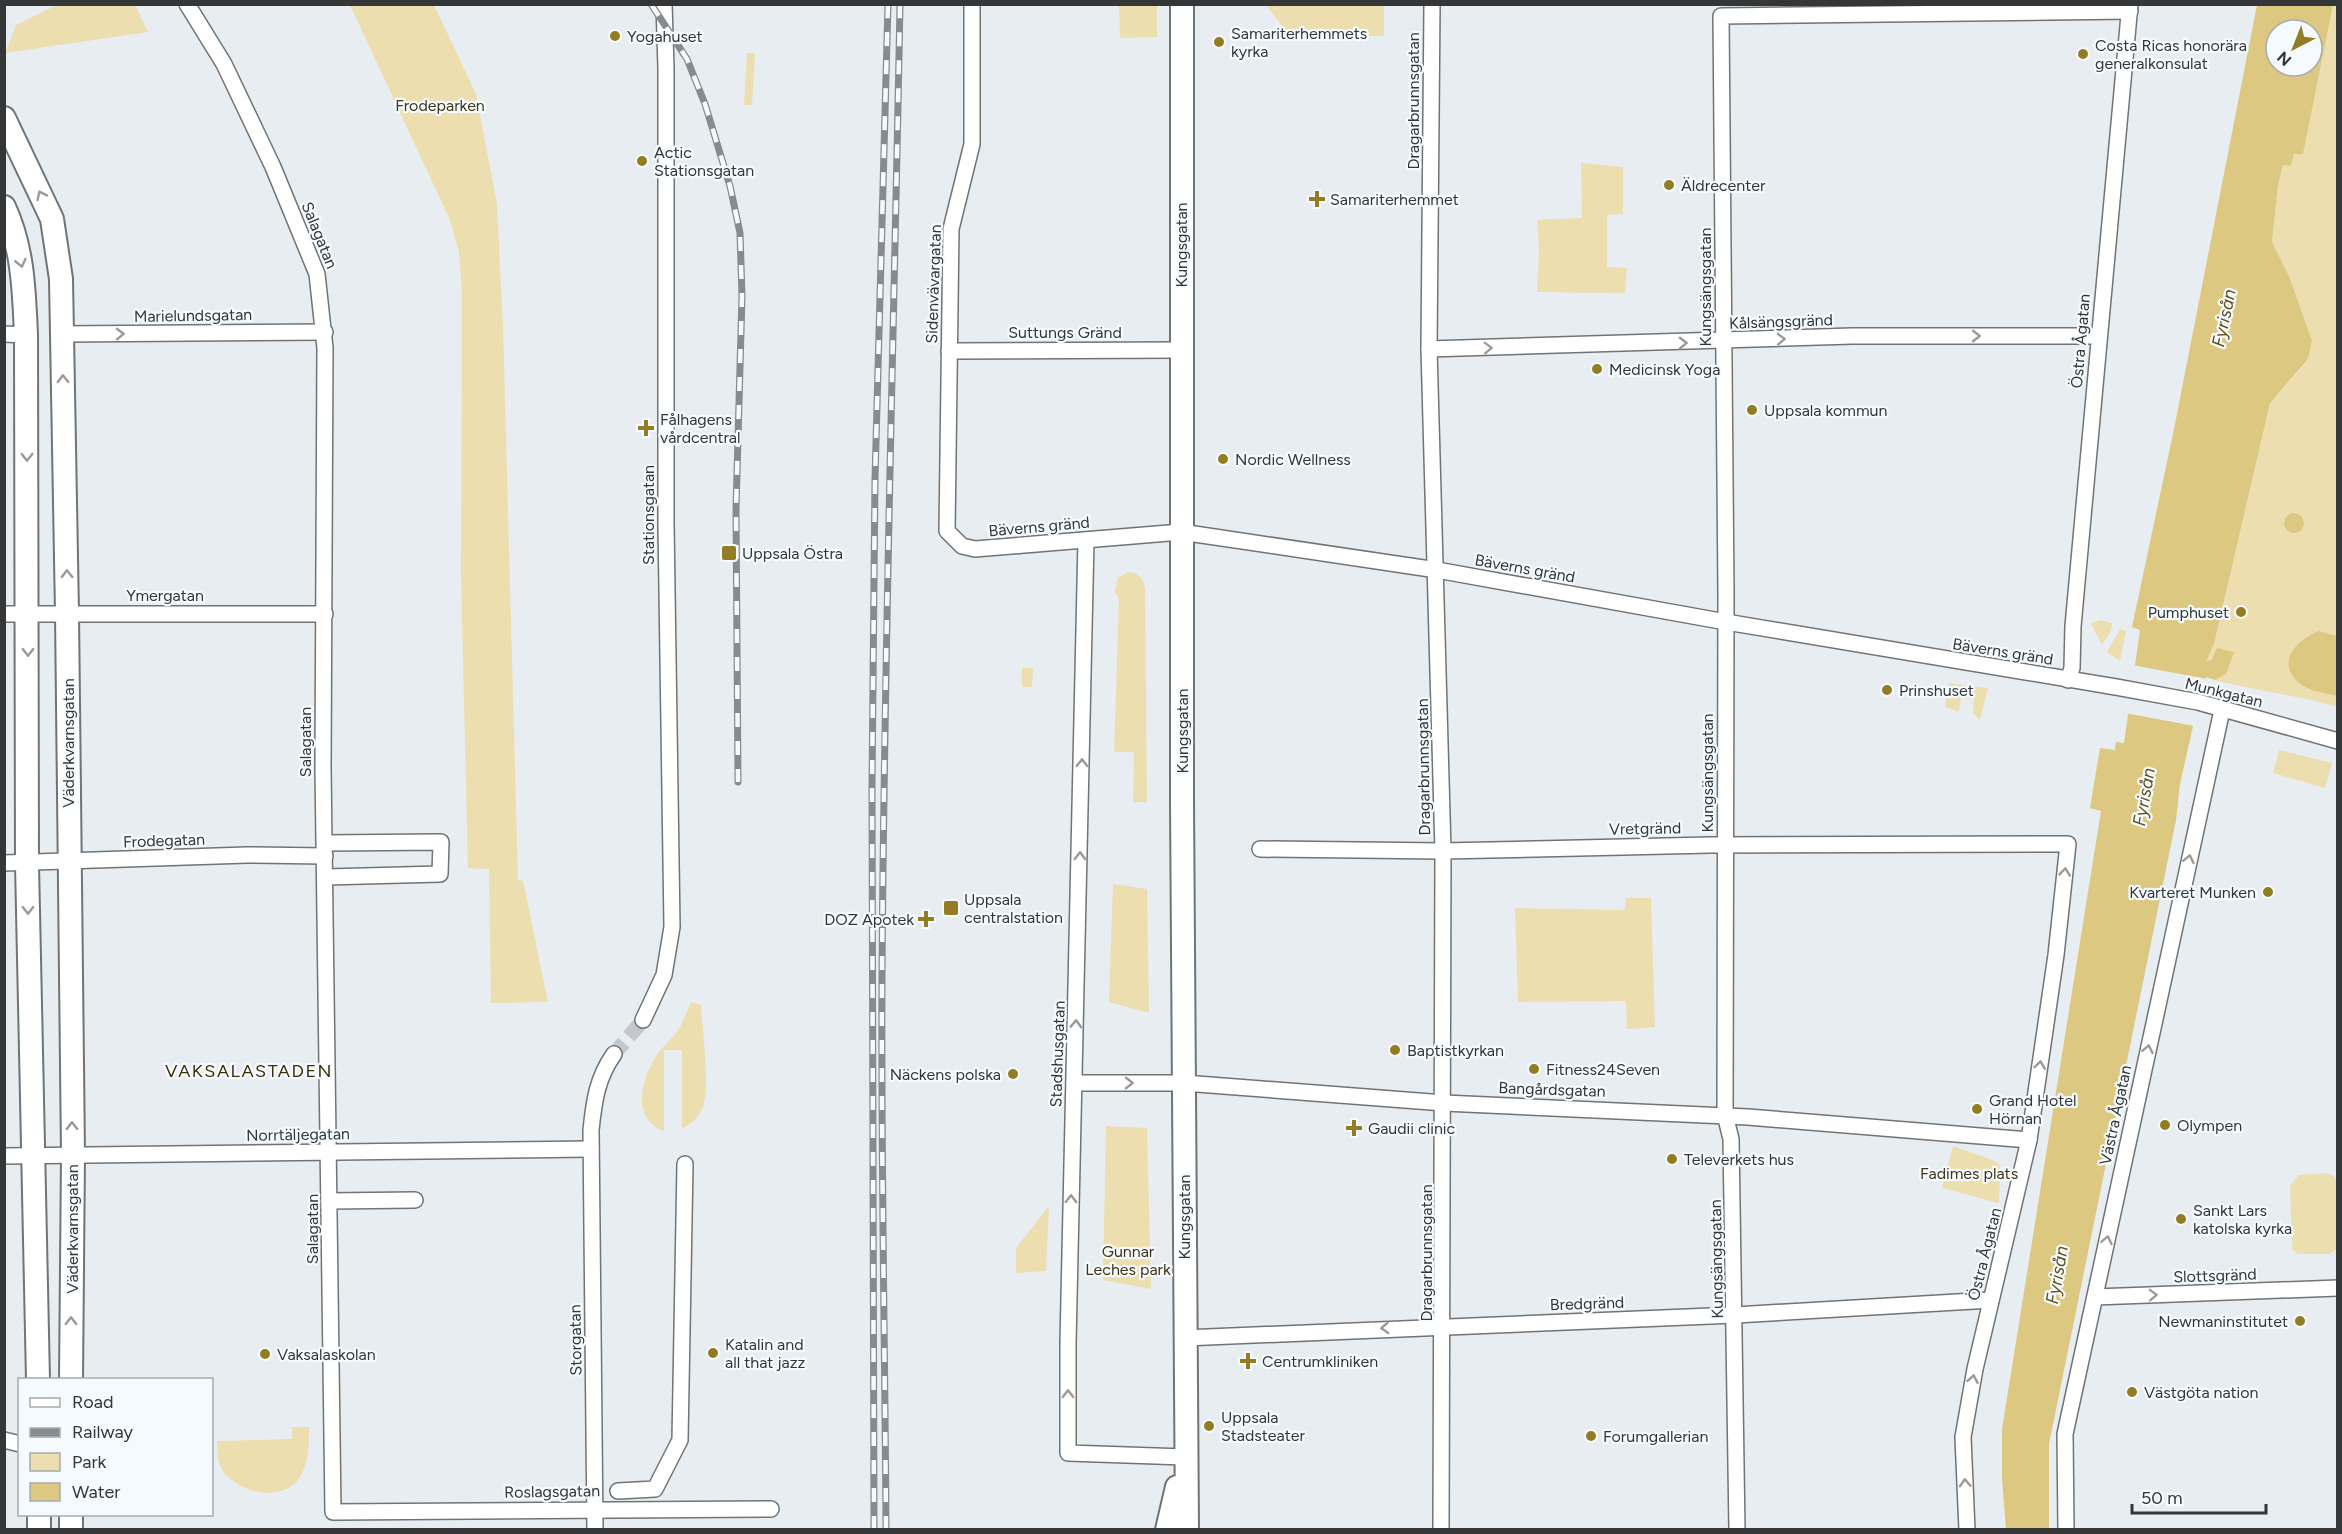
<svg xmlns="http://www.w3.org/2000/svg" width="2342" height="1534" font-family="Figtree,sans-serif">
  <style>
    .green { fill: #ecdeaf }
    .water { fill: #ddc881; fill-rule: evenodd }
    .pier { fill: #e8edf1 }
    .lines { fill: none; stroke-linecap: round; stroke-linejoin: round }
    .street-tunnel { stroke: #c4c8cc; stroke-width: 15; stroke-dasharray: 15 8; stroke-linecap: butt }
    .street-casing { stroke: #6f7477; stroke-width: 18 }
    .secondary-casing { stroke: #6f7477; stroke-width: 26 }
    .street { stroke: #fff; stroke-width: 15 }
    .secondary { stroke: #fff; stroke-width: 22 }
    .rail-casing { stroke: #888b8e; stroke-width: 7 }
    .rail { stroke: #f5fafe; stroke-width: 4.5; stroke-dasharray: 14; stroke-linecap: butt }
    .oneway { stroke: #9a9a9b }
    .poi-dot { fill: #937c23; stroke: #f5fafe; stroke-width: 2 }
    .labels { text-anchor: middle; stroke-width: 4.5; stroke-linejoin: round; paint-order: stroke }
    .poi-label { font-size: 16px; fill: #343637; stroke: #f5fafe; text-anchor: start }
    .street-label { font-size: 16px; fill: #343637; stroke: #f5fafe }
    .park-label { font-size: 16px; fill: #3f3616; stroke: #f5fafe }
    .water-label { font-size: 18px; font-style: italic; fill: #60511b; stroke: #f5fafe }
    .neighbourhood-label { font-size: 18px; letter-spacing: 1.5px; fill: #3b3004; stroke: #f5fafe }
  </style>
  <rect width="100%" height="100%" fill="#e8edf1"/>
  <!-- green -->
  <g class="green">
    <polygon points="59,4 135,5 148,32 5,53 16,25"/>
    <polygon points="350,5 434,5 476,94 497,204 503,326 518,880 523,881 548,1002 491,1003 489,869 468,868 461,576 462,294 459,252 450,220"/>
    <polygon points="1119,5 1157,5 1157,37 1120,38"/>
    <polygon points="1266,5 1384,5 1384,36 1298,37 1287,32"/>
    <path d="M2333 5H2337V707C2297 695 2256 691 2215 680L2226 674 2207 661 2214 644 2270 403 2308 360 2312 341 2289 276 2272 242 2278 185 2283 165 2291 166 2294 154 2303 153Z"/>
    <polygon points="747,53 755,53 752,105 744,105"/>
    <polygon points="1581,163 1623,167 1623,214 1607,215 1607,267 1627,268 1625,293 1537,292 1539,249 1537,220 1582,218"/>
    <path d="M1128 572C1140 573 1144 579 1145 590L1147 802H1133L1134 752H1114L1119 599 1115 591 1118 578Z"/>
    <polygon points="2101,620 2112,623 2111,631 2102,645 2091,623"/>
    <polygon points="2120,629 2126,631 2120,661 2107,652"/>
    <polygon points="1022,668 1033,668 1032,687 1022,687"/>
    <polygon points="1949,683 1988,688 1980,720 1973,713 1974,699 1961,698 1959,712 1945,707"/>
    <polygon points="2279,750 2332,763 2325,788 2273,773"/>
    <polygon points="1113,884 1147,889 1149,1013 1109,1002"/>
    <polygon points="1626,898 1651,898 1655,1027 1627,1029 1626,1001 1518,1002 1515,908 1625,910"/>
    <path d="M691 1002 701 1005C702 1027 711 1091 702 1109 698 1118 691 1124 682 1129V1050H664V1131C629 1119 642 1075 659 1052 665 1044 674 1037 680 1027 684 1019 687 1010 691 1002Z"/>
    <polygon points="1106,1126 1147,1128 1151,1289 1103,1280"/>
    <polygon points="1953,1146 1995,1161 2000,1165 1999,1203 1942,1188"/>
    <polygon points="2328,1173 2334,1176 2337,1182 2337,1249 2330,1254 2298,1254 2292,1249 2290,1186 2299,1175"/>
    <polygon points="1049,1206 1046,1271 1016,1273 1016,1248"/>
    <path d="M292 1427H309C309 1444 309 1462 300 1477 282 1505 235 1492 221 1468 217 1459 218 1450 217 1441L292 1439Z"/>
  </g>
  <!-- water -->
  <g class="water">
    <path d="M2257 5H2333L2303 154H2294L2291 166 2283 165 2278 185 2272 242 2289 276 2312 341 2308 359 2270 403 2214 644 2207 660 2211 661 2217 648 2234 652 2226 674 2215 680 2206 677 2188 724 2193 726 2180 784 2176 820 2049 1444V1529L2006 1530 2002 1478V1429L2101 811 2090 808 2100 748 2115 750 2116 742 2124 743 2140 630 2132 627 2174 429ZM2276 30H2312V66H2276Z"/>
    <circle cx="2294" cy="523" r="10"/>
    <path d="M2319 631 2337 636V696C2325 693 2307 691 2297 681 2276 659 2299 639 2319 631Z"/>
  </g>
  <!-- pier -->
  <polygon class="pier" points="2132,665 2207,679 2189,725 2125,713"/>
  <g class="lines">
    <!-- street-tunnel -->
    <polyline class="street-tunnel" points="614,1054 643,1020"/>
    <defs>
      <g id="street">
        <polyline points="187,4 224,64 273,167 317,274 325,348 323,768 333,1512 771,1509"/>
        <polyline points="972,4 972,144 951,229 947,531 962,546 975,549 1181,532 1437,570 1726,622 2116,687 2198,702 2338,741"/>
        <polyline points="1432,4 1429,349 1443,851 1441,1530"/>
        <polyline points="4,334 26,335"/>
        <polyline points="61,334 325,332"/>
        <polyline points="1429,349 1852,336 2098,336"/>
        <polyline points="949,351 1181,350"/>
        <polyline points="1086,540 1068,1343 1068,1453 1185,1457"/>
        <polyline points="4,614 325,614"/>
        <polyline points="2068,680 2072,668 2073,626 2130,4"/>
        <polyline points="325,843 441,842 440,874 326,877"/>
        <polyline points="1260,849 1443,851 1710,845 2068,844 2056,955 2029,1140 1975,1369 1963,1437 1967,1530"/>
        <polyline points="4,863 247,855 325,856"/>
        <polyline points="643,1020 664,975 672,927 666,523 666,68 664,4"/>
        <polyline points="1074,1083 1184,1083 1444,1103 1748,1117 2029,1140"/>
        <polyline points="4,1156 591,1149"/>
        <polyline points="329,1201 415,1200"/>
        <polyline points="2095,1297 2338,1288"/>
        <polyline points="1184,1338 1735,1315 1991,1300"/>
        <polyline points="4,1440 20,1444"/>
        <polyline points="618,1491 655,1489 680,1440 685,1164"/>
        <path d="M595 1530 591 1130C594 1101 597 1078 614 1054"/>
        <polyline points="1737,1530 1731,1139 1725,1115 1726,594 1721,16 2130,11"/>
        <polyline points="2066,1530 2065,1434 2222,710"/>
      </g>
      <g id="secondary">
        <polyline points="1182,4 1182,801 1187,1530"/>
        <polyline points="4,118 52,219 61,279 67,613 73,1155 71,1380"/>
        <path d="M4 207C23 248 24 290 26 335L27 864 38 1380"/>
        <polyline points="39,1514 39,1530"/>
        <polyline points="71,1514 71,1530"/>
        <polyline points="1167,1530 1177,1487"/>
      </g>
    </defs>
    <!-- street casing -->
    <use href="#street" class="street-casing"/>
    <!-- secondary casing -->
    <use href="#secondary" class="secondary-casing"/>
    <!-- street -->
    <use href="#street" class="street"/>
    <!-- secondary -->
    <use href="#secondary" class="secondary"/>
    <defs>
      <g id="rail">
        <polyline points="651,4 687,59 705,104 730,186 740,233 742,296 736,509 738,782"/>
        <polyline points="874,1530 872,787 875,479 888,4"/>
        <path d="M886 1530C885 1346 881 1162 882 978 884 653 894 329 900 4"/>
      </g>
    </defs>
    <!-- rail casing -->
    <use href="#rail" class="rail-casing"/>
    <!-- rail -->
    <use href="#rail" class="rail"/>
  </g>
  <!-- one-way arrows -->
  <defs><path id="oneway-chevron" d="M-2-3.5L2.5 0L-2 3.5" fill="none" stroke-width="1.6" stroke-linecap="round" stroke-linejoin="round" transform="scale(1.5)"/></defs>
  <g class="oneway">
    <use href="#oneway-chevron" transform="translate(41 195) rotate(-116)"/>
    <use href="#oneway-chevron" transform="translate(21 263) rotate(77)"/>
    <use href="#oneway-chevron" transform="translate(120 334) rotate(-1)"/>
    <use href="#oneway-chevron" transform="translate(1976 336)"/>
    <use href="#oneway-chevron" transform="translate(1781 339) rotate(-2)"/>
    <use href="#oneway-chevron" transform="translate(1683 343) rotate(-1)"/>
    <use href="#oneway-chevron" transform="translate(1488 348) rotate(-2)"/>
    <use href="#oneway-chevron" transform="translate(63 379) rotate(-91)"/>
    <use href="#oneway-chevron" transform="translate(27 457) rotate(90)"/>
    <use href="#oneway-chevron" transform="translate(67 574) rotate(-91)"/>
    <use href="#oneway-chevron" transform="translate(28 652) rotate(90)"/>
    <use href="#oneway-chevron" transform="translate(1082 763) rotate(-89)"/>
    <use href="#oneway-chevron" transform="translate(1080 856) rotate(-89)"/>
    <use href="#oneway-chevron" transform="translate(2189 859) rotate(-78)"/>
    <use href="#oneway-chevron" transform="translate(2065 872) rotate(-84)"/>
    <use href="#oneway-chevron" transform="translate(28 910) rotate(89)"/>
    <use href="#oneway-chevron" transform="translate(1076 1024) rotate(-88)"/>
    <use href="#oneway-chevron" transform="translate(2148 1049) rotate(-78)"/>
    <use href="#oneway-chevron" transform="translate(2040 1065) rotate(-82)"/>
    <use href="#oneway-chevron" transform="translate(1129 1083)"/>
    <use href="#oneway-chevron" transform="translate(72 1126) rotate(-91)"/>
    <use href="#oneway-chevron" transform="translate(1071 1199) rotate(-89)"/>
    <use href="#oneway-chevron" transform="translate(2107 1240) rotate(-78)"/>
    <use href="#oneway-chevron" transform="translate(2153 1295) rotate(-2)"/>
    <use href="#oneway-chevron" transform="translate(71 1321) rotate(-90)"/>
    <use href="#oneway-chevron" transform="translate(1385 1328) rotate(177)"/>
    <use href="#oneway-chevron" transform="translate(1973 1379) rotate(-80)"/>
    <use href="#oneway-chevron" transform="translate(1068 1394) rotate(-90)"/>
    <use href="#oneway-chevron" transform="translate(1965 1483) rotate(-93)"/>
  </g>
  <!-- markers -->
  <g class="poi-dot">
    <circle cx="615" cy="36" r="6"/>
    <circle cx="1219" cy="42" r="6"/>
    <circle cx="2083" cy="54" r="6"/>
    <circle cx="642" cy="161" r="6"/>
    <circle cx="1669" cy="185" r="6"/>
    <path d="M1314 190h6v6h6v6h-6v6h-6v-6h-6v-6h6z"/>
    <circle cx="1597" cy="369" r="6"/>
    <circle cx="1752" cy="410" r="6"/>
    <path d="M643 419h6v6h6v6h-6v6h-6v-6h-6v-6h6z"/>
    <circle cx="1223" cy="459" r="6"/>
    <rect x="721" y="545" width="16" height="16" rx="3"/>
    <circle cx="2241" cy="612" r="6"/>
    <circle cx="1887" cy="690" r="6"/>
    <circle cx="2268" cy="892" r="6"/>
    <rect x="943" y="900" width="16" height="16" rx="3"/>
    <path d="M923 910h6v6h6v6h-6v6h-6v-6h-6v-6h6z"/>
    <circle cx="1395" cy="1050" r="6"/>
    <circle cx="1534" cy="1069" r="6"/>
    <circle cx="1013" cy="1074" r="6"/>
    <circle cx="1977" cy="1109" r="6"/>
    <circle cx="2165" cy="1125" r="6"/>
    <path d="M1351 1119h6v6h6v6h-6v6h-6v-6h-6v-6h6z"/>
    <circle cx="1672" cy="1159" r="6"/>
    <circle cx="2181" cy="1219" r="6"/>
    <circle cx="2300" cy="1321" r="6"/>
    <circle cx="713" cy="1353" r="6"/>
    <circle cx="265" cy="1354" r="6"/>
    <path d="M1245 1352h6v6h6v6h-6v6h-6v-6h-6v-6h6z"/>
    <circle cx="2132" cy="1392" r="6"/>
    <circle cx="1209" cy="1426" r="6"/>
    <circle cx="1591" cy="1436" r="6"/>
  </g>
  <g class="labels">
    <!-- poi labels -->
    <g class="poi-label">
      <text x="1231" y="39">Samariterhemmets<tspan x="1231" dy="18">kyrka</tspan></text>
      <text x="627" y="42">Yogahuset</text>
      <text x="2095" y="51">Costa Ricas honorära<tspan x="2095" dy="18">generalkonsulat</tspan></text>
      <text x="654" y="158">Actic<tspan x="654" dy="18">Stationsgatan</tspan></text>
      <text x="1681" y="191">Äldrecenter</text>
      <text x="1330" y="205">Samariterhemmet</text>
      <text x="1609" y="375">Medicinsk Yoga</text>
      <text x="1764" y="416">Uppsala kommun</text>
      <text x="660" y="425">Fålhagens<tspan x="660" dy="18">vårdcentral</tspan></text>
      <text x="1235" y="465">Nordic Wellness</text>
      <text x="742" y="559">Uppsala Östra</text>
      <text x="2229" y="618" text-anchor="end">Pumphuset</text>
      <text x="1899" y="696">Prinshuset</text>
      <text x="2256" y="898" text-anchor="end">Kvarteret Munken</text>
      <text x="964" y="905">Uppsala<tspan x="964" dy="18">centralstation</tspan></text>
      <text x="914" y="925" text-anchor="end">DOZ Apotek</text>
      <text x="1407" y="1056">Baptistkyrkan</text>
      <text x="1546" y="1075">Fitness24Seven</text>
      <text x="1001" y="1080" text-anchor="end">Näckens polska</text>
      <text x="1989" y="1106">Grand Hotel<tspan x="1989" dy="18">Hörnan</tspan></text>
      <text x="2177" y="1131">Olympen</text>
      <text x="1368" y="1134">Gaudii clinic</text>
      <text x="1684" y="1165">Televerkets hus</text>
      <text x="2193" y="1216">Sankt Lars<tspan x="2193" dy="18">katolska kyrka</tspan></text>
      <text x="2288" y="1327" text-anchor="end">Newmaninstitutet</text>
      <text x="725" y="1350">Katalin and<tspan x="725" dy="18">all that jazz</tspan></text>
      <text x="277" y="1360">Vaksalaskolan</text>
      <text x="1262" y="1367">Centrumkliniken</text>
      <text x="2144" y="1398">Västgöta nation</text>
      <text x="1221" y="1423">Uppsala<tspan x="1221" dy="18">Stadsteater</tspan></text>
      <text x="1603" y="1442">Forumgallerian</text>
    </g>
    <!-- street labels -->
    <g class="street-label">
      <text transform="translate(1413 101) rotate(-90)" y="6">Dragarbrunnsgatan</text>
      <text transform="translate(320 235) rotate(68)" y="6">Salagatan</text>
      <text transform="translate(1181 245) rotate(-90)" y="6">Kungsgatan</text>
      <text transform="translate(933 284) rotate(-88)" y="6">Sidenvävargatan</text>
      <text transform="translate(1705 287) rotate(-90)" y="6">Kungsängsgatan</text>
      <text transform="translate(193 315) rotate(-1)" y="6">Marielundsgatan</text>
      <text transform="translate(1781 321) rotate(-2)" y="6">Kålsängsgränd</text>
      <text x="1065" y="338">Suttungs Gränd</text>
      <text transform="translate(2080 341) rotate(-85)" y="6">Östra Ågatan</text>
      <text transform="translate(648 515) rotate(-90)" y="6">Stationsgatan</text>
      <text transform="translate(1039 526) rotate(-5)" y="6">Bäverns gränd</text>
      <text transform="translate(1525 568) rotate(10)" y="6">Bäverns gränd</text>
      <text x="165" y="601">Ymergatan</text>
      <text transform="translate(2003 651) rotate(9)" y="6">Bäverns gränd</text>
      <text transform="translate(2224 692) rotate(14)" y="6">Munkgatan</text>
      <text transform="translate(1182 731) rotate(-90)" y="6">Kungsgatan</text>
      <text transform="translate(305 742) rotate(-90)" y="6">Salagatan</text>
      <text transform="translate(68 743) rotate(-90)" y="6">Väderkvarnsgatan</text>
      <text transform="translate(1423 767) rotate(-91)" y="6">Dragarbrunnsgatan</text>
      <text transform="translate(1707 773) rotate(-90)" y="6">Kungsängsgatan</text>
      <text transform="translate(1645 828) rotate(-1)" y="6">Vretgränd</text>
      <text transform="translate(164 840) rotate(-2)" y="6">Frodegatan</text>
      <text transform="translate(1057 1054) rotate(-88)" y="6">Stadshusgatan</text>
      <text transform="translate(1552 1089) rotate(2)" y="6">Bangårdsgatan</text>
      <text transform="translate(2115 1115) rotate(-78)" y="6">Västra Ågatan</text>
      <text transform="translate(298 1134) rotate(-1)" y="6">Norrtäljegatan</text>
      <text transform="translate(1184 1217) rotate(-90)" y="6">Kungsgatan</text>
      <text transform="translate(72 1229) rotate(-90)" y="6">Väderkvarnsgatan</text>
      <text transform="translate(312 1229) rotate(-90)" y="6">Salagatan</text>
      <text transform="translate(1426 1253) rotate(-90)" y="6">Dragarbrunnsgatan</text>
      <text transform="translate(1984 1254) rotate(-76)" y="6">Östra Ågatan</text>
      <text transform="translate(1716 1259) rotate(-91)" y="6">Kungsängsgatan</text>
      <text transform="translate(2215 1275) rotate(-2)" y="6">Slottsgränd</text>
      <text transform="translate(1587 1303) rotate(-2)" y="6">Bredgränd</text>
      <text transform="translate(575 1340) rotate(-91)" y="6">Storgatan</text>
      <text transform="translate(552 1491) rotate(-1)" y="6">Roslagsgatan</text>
    </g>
    <!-- park labels -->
    <g class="park-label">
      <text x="440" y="111">Frodeparken</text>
      <text x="1969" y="1179">Fadimes plats</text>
      <text x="1128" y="1257">Gunnar<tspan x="1128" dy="18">Leches park</tspan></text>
    </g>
    <!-- water labels -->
    <g class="water-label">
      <text transform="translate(2224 318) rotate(-78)" y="6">Fyrisån</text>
      <text transform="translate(2144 797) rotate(-80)" y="6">Fyrisån</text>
      <text transform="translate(2057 1275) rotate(-80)" y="6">Fyrisån</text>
    </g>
    <!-- neighbourhood labels -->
    <g class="neighbourhood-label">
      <text x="249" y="1077">VAKSALASTADEN</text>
    </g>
  </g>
  <!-- border -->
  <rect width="2342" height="1534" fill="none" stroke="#343637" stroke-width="12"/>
  <!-- legend -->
  <rect x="18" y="1378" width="195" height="138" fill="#f5fafe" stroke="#a8acae" stroke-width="1.5"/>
  <rect x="30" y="1398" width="30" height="9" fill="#ffffff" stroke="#a8acae" stroke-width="1.5"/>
  <text x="72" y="1408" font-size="18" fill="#343637">Road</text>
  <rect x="30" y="1428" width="30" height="9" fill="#888b8e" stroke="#a8acae" stroke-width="1.5"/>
  <text x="72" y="1438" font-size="18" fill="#343637">Railway</text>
  <rect x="30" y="1453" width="30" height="18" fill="#ecdeaf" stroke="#a8acae" stroke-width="1.5"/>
  <text x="72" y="1468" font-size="18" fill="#343637">Park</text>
  <rect x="30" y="1483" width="30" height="18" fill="#ddc881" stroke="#a8acae" stroke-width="1.5"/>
  <text x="72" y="1498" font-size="18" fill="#343637">Water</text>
  <!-- north arrow -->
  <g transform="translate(2294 48) rotate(222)"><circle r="28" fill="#f5fafe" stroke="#a8acae" stroke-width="1.5"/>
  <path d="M0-4.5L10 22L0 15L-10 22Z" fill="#937c23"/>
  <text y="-9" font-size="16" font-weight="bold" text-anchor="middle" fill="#343637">N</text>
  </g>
  <!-- scale -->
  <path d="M2132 1504v9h134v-9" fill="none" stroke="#343637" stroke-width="3"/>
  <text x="2141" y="1504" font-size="18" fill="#343637" stroke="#f5fafe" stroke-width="4.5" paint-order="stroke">50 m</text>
</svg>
